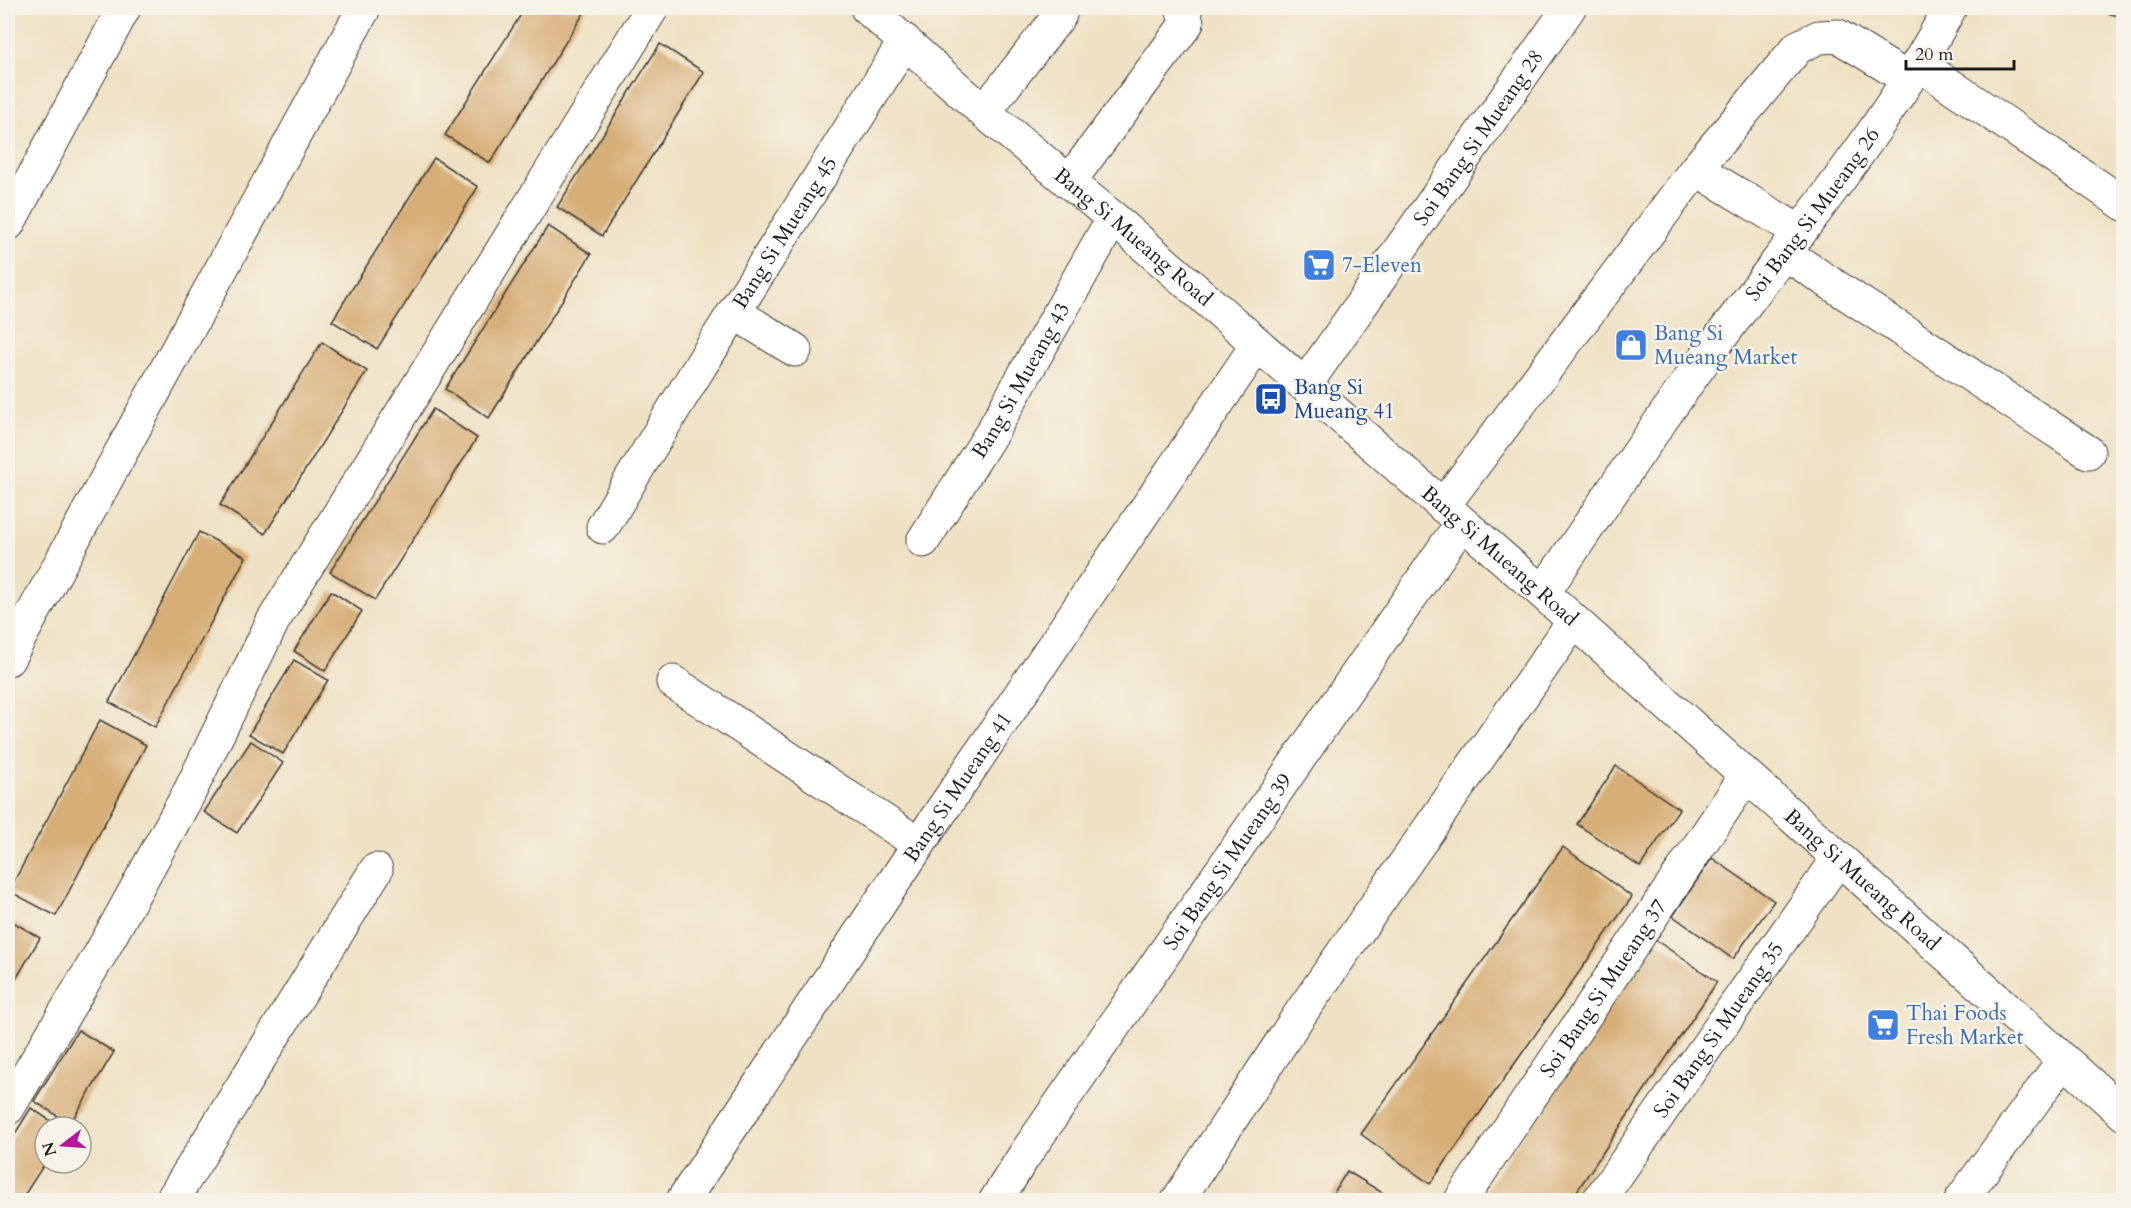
<svg xmlns="http://www.w3.org/2000/svg" width="2131" height="1208" font-family="Cardo,serif">
  <style>
    .building { fill: #d7ae77 }
    .lines { fill: none; stroke-linecap: round; stroke-linejoin: round }
    .minor-casing { stroke: #3c3a35; stroke-width: 35 }
    .minor { stroke: #fff; stroke-width: 33 }
    .labels { text-anchor: middle; stroke-width: 5; stroke-linejoin: round; paint-order: stroke }
    .street-label { font-size: 21px; fill: #1c1c1c; stroke: #f7f3e8 }
    .shop-label { font-size: 21px; fill: #366cbe; stroke: #f7f3e8; text-anchor: start }
    .transit-label { font-size: 21px; fill: #164399; stroke: #f7f3e8; text-anchor: start }
  </style>
  <rect width="100%" height="100%" fill="#f7f3e8"/>
  <filter id="ink" filterUnits="userSpaceOnUse"><feTurbulence type="fractalNoise" baseFrequency=".0167" numOctaves="2"/><feDisplacementMap in="SourceGraphic" scale="12" xChannelSelector="R" yChannelSelector="G"/><feConvolveMatrix kernelMatrix="1 2 1 2 8 2 1 2 1" color-interpolation-filters="sRGB"/></filter>
  <filter id="wash" filterUnits="userSpaceOnUse"><feTurbulence type="fractalNoise" baseFrequency=".008" numOctaves="4" result="noise"/><feDisplacementMap in="SourceGraphic" scale="24" xChannelSelector="R" yChannelSelector="G"/><feGaussianBlur stdDeviation="1.35" result="paint"/><feColorMatrix in="noise" values="0 0 0 0 0 0 0 0 0 0 0 0 0 0 0 0 0 1.4 0 .05"/><feComposite in="paint" operator="in"/></filter>
  <g filter="url(#wash)">
    <rect width="100%" height="100%" fill="#efe1c3"/>
    <g id="blocks">
      <!-- building -->
      <g class="building">
        <polygon points="525,8 587,8 490,163 445,135"/>
        <polygon points="2102,8 2124,8 2124,17 2101,12"/>
        <polygon points="660,44 704,72 602,236 557,207"/>
        <polygon points="434,158 478,187 377,349 332,321"/>
        <polygon points="548,226 591,254 489,418 445,389"/>
        <polygon points="322,342 367,371 265,534 220,505"/>
        <polygon points="433,409 477,438 375,600 330,572"/>
        <polygon points="199,532 246,557 155,727 109,702"/>
        <polygon points="331,591 362,611 325,671 294,651"/>
        <polygon points="294,660 328,680 283,754 249,734"/>
        <polygon points="100,720 146,745 56,916 9,891"/>
        <polygon points="251,741 283,763 237,833 204,812"/>
        <polygon points="1616,766 1679,809 1640,867 1577,824"/>
        <polygon points="1563,847 1632,897 1430,1184 1361,1134"/>
        <polygon points="1712,858 1774,901 1733,959 1673,916"/>
        <polygon points="8,919 40,938 8,993"/>
        <polygon points="1654,939 1717,982 1571,1200 1479,1200"/>
        <polygon points="78,1030 114,1052 70,1124 34,1101"/>
        <polygon points="31,1108 60,1127 45,1127 45,1163 21,1200 9,1200 8,1145"/>
        <polygon points="1347,1171 1394,1200 1329,1200"/>
      </g>
    </g>
  </g>
  <g filter="url(#ink)">
    <use href="#blocks" fill-opacity="0" stroke="#3c3a35" stroke-width="1.5"/>
    <g class="lines">
      <defs>
        <g id="minor">
          <path id="s1" d="M867 8 984 112 1113 218 1543 593 2124 1114"/>
          <polyline points="1919,64 2124,204"/>
          <polyline points="984,112 1060,15 1061,8"/>
          <polyline points="1696,169 1800,232"/>
          <polyline points="1069,182 1187,23 1182,8"/>
          <polyline points="8,224 124,8"/>
          <polyline points="1786,254 2088,452"/>
          <polyline points="735,313 795,350"/>
          <path id="s2" d="M1305 385 1569 8"/>
          <polyline points="1443,506 1696,169 1798,47 1819,37 1838,36 1908,79"/>
          <path id="s3" d="M603 527C699 362 805 203 905 41"/>
          <path id="s4" d="M923 541 992 432 1113 218"/>
          <path id="s5" d="M1543 593C1597 514 1650 434 1706 357 1789 243 1883 133 1950 8"/>
          <polyline points="8,659 364,8"/>
          <polyline points="673,682 919,844"/>
          <polyline points="8,1108 102,951 189,793 273,621 652,8"/>
          <polyline points="172,1200 376,870"/>
          <path id="s6" d="M683 1200 919 844 1257 345"/>
          <path id="s7" d="M996 1200 1024 1156 1461 524"/>
          <polyline points="1178,1200 1298,1017 1574,621"/>
          <path id="s8" d="M1461 1200 1746 776"/>
          <path id="s9" d="M1599 1200 1838 859"/>
          <polyline points="1961,1200 2063,1061"/>
        </g>
      </defs>
      <!-- minor casing -->
      <use href="#minor" class="minor-casing"/>
      <!-- minor -->
      <use href="#minor" class="minor"/>
    </g>
  </g>
  <!-- icons -->
  <defs>
    <symbol id="supermarket-square" viewBox="-11 -11 22 22"><rect x="-9" y="-9" width="18" height="18" rx="4" fill="#3f7fe0" stroke="#f7f3e8"/><path d="M-6-5.5h2.5l.6 2H6L4.5 2H-2.5L-4.4-4H-6ZM-1.5 3.2a1.3 1.3 0 1 0 .1 0ZM3 3.2a1.3 1.3 0 1 0 .1 0Z" fill="#fff"/></symbol>
    <symbol id="shop-square" viewBox="-11 -11 22 22"><rect x="-9" y="-9" width="18" height="18" rx="4" fill="#3f7fe0" stroke="#f7f3e8"/><path d="M-5-2.5h2.3a2.7 3.5 0 0 1 5.4 0H5L5.5 6h-11ZM-1.5-2.5h3a1.5 2.3 0 0 0-3 0Z" fill="#fff"/></symbol>
    <symbol id="bus-square" viewBox="-11 -11 22 22"><rect x="-9" y="-9" width="18" height="18" rx="4" fill="#1a4fb4" stroke="#f7f3e8"/><path d="M-5-6H5V4H4V6H2V4H-2V6H-4V4H-5ZM-3.5-4V0h7V-4ZM-3.5 1.2v1.5H-2V1.2ZM2 1.2v1.5H3.5V1.2Z" fill="#fff"/></symbol>
  </defs>
  <g fill-rule="evenodd">
    <use href="#supermarket-square" x="1300" y="246" width="38" height="38"/>
    <use href="#shop-square" x="1612" y="326" width="38" height="38"/>
    <use href="#bus-square" x="1252" y="380" width="38" height="38"/>
    <use href="#supermarket-square" x="1864" y="1006" width="38" height="38"/>
  </g>
  <g class="labels">
    <!-- street labels -->
    <g class="street-label">
      <text dy="7" stroke="none"><textPath href="#s2" startOffset="302">Soi Bang Si Mueang 28</textPath></text>
      <text dy="7" stroke="none"><textPath href="#s5" startOffset="465">Soi Bang Si Mueang 26</textPath></text>
      <text dy="7" stroke="none"><textPath href="#s3" startOffset="346">Bang Si Mueang 45</textPath></text>
      <text dy="7" stroke="none"><textPath href="#s1" startOffset="351">Bang Si Mueang Road</textPath></text>
      <text dy="7" stroke="none"><textPath href="#s4" startOffset="188">Bang Si Mueang 43</textPath></text>
      <text dy="7" stroke="none"><textPath href="#s1" startOffset="837">Bang Si Mueang Road</textPath></text>
      <text dy="7" stroke="none"><textPath href="#s6" startOffset="496">Bang Si Mueang 41</textPath></text>
      <text dy="7" stroke="none"><textPath href="#s7" startOffset="410">Soi Bang Si Mueang 39</textPath></text>
      <text dy="7" stroke="none"><textPath href="#s1" startOffset="1323">Bang Si Mueang Road</textPath></text>
      <text dy="7" stroke="none"><textPath href="#s8" startOffset="255">Soi Bang Si Mueang 37</textPath></text>
      <text dy="7" stroke="none"><textPath href="#s9" startOffset="208">Soi Bang Si Mueang 35</textPath></text>
    </g>
    <!-- shop labels -->
    <g class="shop-label">
      <text x="1342" y="272">7-Eleven</text>
      <text x="1654" y="340">Bang Si<tspan x="1654" dy="24">Mueang Market</tspan></text>
      <text x="1906" y="1020">Thai Foods<tspan x="1906" dy="24">Fresh Market</tspan></text>
    </g>
    <!-- transit labels -->
    <g class="transit-label">
      <text x="1294" y="394">Bang Si<tspan x="1294" dy="24">Mueang 41</tspan></text>
    </g>
  </g>
  <!-- margin -->
  <rect width="2131" height="1208" fill="none" stroke="#f7f3e8" stroke-width="30"/>
  <!-- north arrow -->
  <g transform="translate(63 1145) rotate(253)"><circle r="28" fill="#f7f3e8" stroke="#9f9d96" stroke-width="1.5"/>
  <path d="M0-4.5L10 22L0 15L-10 22Z" fill="#b5179e"/>
  <text y="-9" font-size="16" font-weight="bold" text-anchor="middle" fill="#1c1c1c">N</text>
  </g>
  <!-- scale -->
  <path d="M1906 60v9h108v-9" fill="none" stroke="#1c1c1c" stroke-width="3"/>
  <text x="1915" y="60" font-size="18" fill="#1c1c1c" stroke="#f7f3e8" stroke-width="4.5" paint-order="stroke">20 m</text>
</svg>
